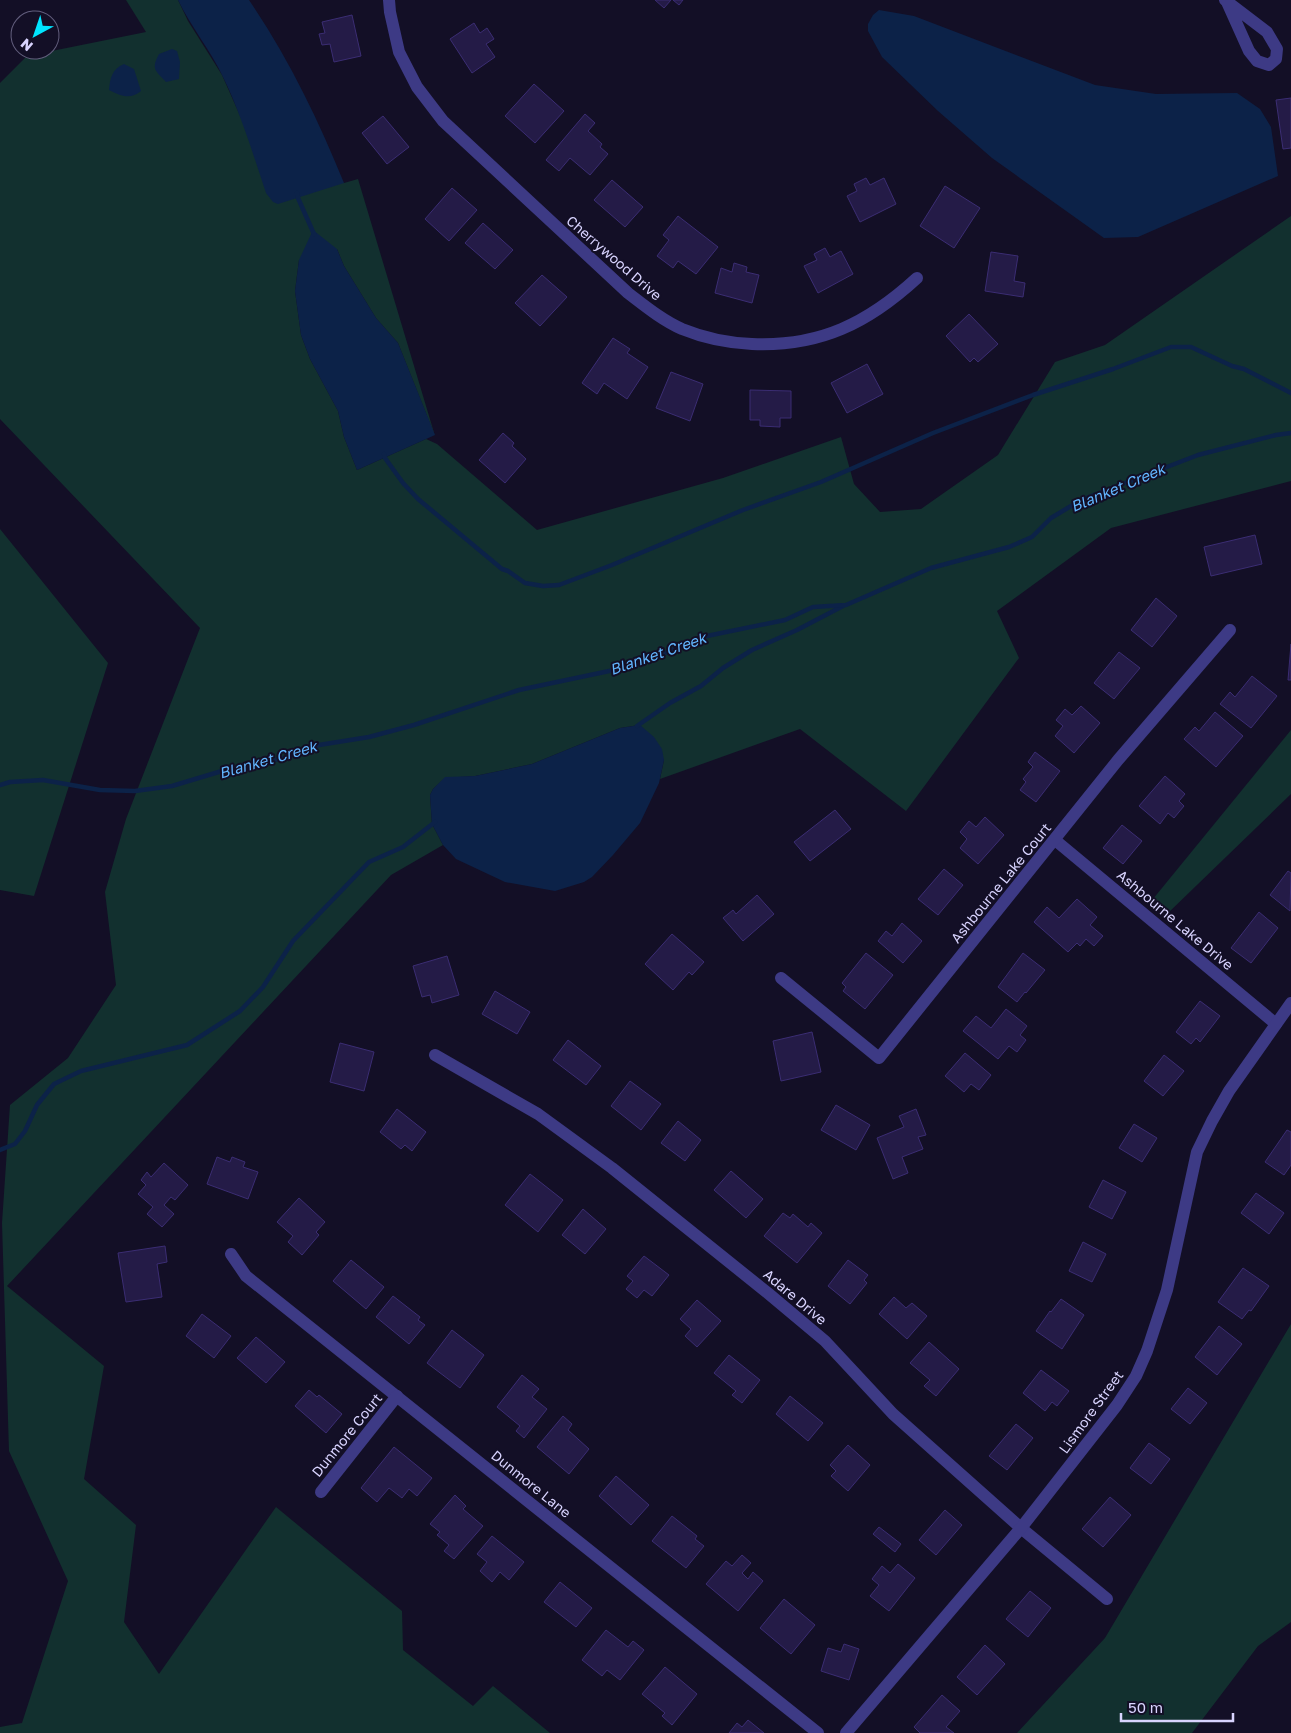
<svg xmlns="http://www.w3.org/2000/svg" width="1291" height="1733" font-family="'Golos Text',sans-serif">
  <style>
    .green { fill: #12302f }
    .water { fill: #0c2248 }
    .lines { fill: none; stroke-linecap: round; stroke-linejoin: round }
    .stream { stroke: #0c2248; stroke-width: 4.5 }
    .building { fill: #241b47; stroke: #3b2d73 }
    .minor { stroke: #3d3a85; stroke-width: 12 }
    .labels { text-anchor: middle; stroke-width: 4; stroke-linejoin: round; paint-order: stroke }
    .street-label { font-size: 14px; fill: #d9d4ff; stroke: #130f26 }
    .water-label { font-size: 15px; font-style: italic; fill: #62b6ff; stroke: #130f26 }
  </style>
  <rect width="100%" height="100%" fill="#130f26"/>
  <!-- green -->
  <g class="green">
    <polygon points="126,0 178,0 188,21 222,75 242,120 344,183 358,179 435,436 398,343 376,318 344,266 337,249 299,260 295,291 301,335 310,359 338,411 344,437 357,470 426,439 437,444 537,530 723,478 841,437 854,484 880,512 921,509 998,455 1055,362 1105,345 1291,216 1291,481 1111,528 997,611 1019,658 906,811 800,729 660,779 664,760 640,725 620,728 532,764 475,776 445,778 433,789 430,795 432,824 443,845 391,875 7,1286 104,1366 84,1479 136,1525 124,1622 159,1674 276,1507 402,1611 403,1650 473,1706 493,1686 550,1733 0,1733 0,1727 22,1723 68,1581 9,1451 2,1223 10,1105 68,1058 116,985 105,892 126,819 200,628 0,419 0,83 27,56 146,32"/>
    <polygon points="0,529 108,663 34,896 0,890"/>
    <polygon points="1291,730 1291,794 1167,914 1153,899"/>
    <polygon points="1291,1324 1291,1622 1258,1646 1192,1733 1017,1733 1105,1638"/>
  </g>
  <!-- water -->
  <g class="water">
    <path d="M178 0H249C288 57 318 119 344 183L278 204 273 202 266 193C253 154 241 114 223 77 211 51 191 27 178 0Z"/>
    <polygon points="879,10 914,16 1095,85 1156,94 1237,93 1260,109 1271,127 1278,176 1138,237 1104,238 992,158 938,111 882,57 868,31 868,24 873,15"/>
    <path d="M172 49 177 51 180 62 179 79 166 82C155 70 151 69 159 54Z"/>
    <path d="M124 64 134 69 141 91C130 100 121 96 109 90 110 78 112 69 124 64Z"/>
    <polygon points="313,230 337,249 344,266 376,318 398,343 435,435 357,470 344,437 338,411 310,359 301,335 295,291 299,260"/>
    <polygon points="640,725 654,737 662,749 664,760 659,783 640,823 613,855 592,877 584,882 555,891 505,882 456,859 443,845 432,824 430,795 433,789 445,777 475,776 532,764 620,728"/>
  </g>
  <g class="lines">
    <!-- stream -->
    <g class="stream">
      <polyline points="297,193 298,198 314,234"/>
      <polyline points="384,454 385,458 403,483 418,499 502,569 508,571 525,583 543,586 559,585 612,565 743,510 821,482 933,433 1033,395 1113,369 1171,347 1191,347 1232,366 1244,369 1291,393"/>
      <polyline points="637,726 670,703 701,686 723,668 752,650 797,630 843,606"/>
      <polyline points="0,785 10,782 43,780 100,790 135,791 172,786 222,771 284,758 319,745 369,737 414,725 519,690 614,670 663,654 702,637 785,620 813,607 846,605 931,568 1009,547 1032,537 1051,518 1081,500 1198,455 1276,435 1291,433"/>
      <polyline points="0,1150 15,1144 25,1131 37,1105 54,1084 81,1071 187,1045 240,1011 263,987 293,941 369,862 403,847 435,822"/>
    </g>
  </g>
  <!-- building -->
  <g class="building">
    <polygon points="655,0 671,0 664,8"/>
    <polygon points="673,0 683,0 679,5"/>
    <polygon points="352,15 361,56 334,62 330,44 322,45 319,34 325,33 322,22"/>
    <polygon points="474,23 480,33 487,28 494,39 486,44 495,57 472,73 450,39"/>
    <polygon points="534,84 564,111 535,143 505,116"/>
    <polygon points="1291,98 1291,148 1283,149 1276,100"/>
    <polygon points="585,114 595,123 588,131 602,144 600,147 608,154 590,175 570,158 559,171 546,160"/>
    <polygon points="383,116 409,147 387,164 362,133"/>
    <polygon points="866,178 870,185 884,178 896,204 860,222 847,196 857,191 854,184"/>
    <polygon points="612,180 643,207 625,227 594,200"/>
    <polygon points="945,186 980,208 954,248 920,226"/>
    <polygon points="452,188 477,210 449,241 425,219"/>
    <polygon points="678,216 718,247 696,274 678,261 673,268 657,256 669,240 663,235"/>
    <polygon points="483,223 513,250 495,269 465,243"/>
    <polygon points="825,248 830,257 841,251 853,274 818,293 804,266 817,260 814,254"/>
    <polygon points="991,252 1018,256 1014,281 1025,283 1023,297 985,291"/>
    <polygon points="734,263 747,267 746,272 759,275 752,303 715,293 721,268 732,272"/>
    <polygon points="542,275 567,297 540,326 515,303"/>
    <polygon points="969,314 998,344 978,362 974,358 970,362 946,336"/>
    <polygon points="613,338 630,349 627,353 648,367 627,399 604,383 597,394 582,383"/>
    <polygon points="867,364 883,394 847,413 831,383"/>
    <polygon points="671,372 703,384 690,421 656,408"/>
    <polygon points="750,390 791,391 791,418 780,418 780,427 760,426 760,420 750,420"/>
    <polygon points="503,433 514,443 512,446 526,459 505,483 479,460"/>
    <polygon points="1255,535 1262,564 1211,576 1204,547"/>
    <polygon points="1156,598 1177,616 1152,647 1131,630"/>
    <polygon points="1291,644 1291,680 1288,680"/>
    <polygon points="1119,652 1140,668 1114,699 1094,683"/>
    <polygon points="1252,676 1277,696 1251,728 1220,704 1230,692 1235,697"/>
    <polygon points="1081,706 1100,723 1074,753 1055,736 1063,726 1056,720 1065,709 1072,715"/>
    <polygon points="1215,712 1243,736 1216,767 1184,739 1195,727 1199,731"/>
    <polygon points="1035,752 1060,771 1036,802 1020,790 1026,782 1023,779 1033,767 1028,762"/>
    <polygon points="1165,776 1185,794 1179,801 1184,806 1174,818 1168,813 1160,824 1139,806"/>
    <polygon points="835,810 851,829 810,861 794,842"/>
    <polygon points="985,817 1004,835 978,864 960,848 967,839 960,832 969,821 976,827"/>
    <polygon points="1122,825 1142,841 1123,864 1103,848"/>
    <polygon points="944,869 963,885 938,915 918,899"/>
    <polygon points="1288,871 1291,873 1290,911 1270,895"/>
    <polygon points="757,895 774,914 743,941 723,918 733,910 736,914"/>
    <polygon points="1077,899 1097,917 1090,925 1103,936 1094,946 1086,939 1080,946 1077,943 1068,952 1034,922 1047,907 1059,918"/>
    <polygon points="1259,912 1278,928 1251,963 1231,948"/>
    <polygon points="902,923 922,941 903,963 878,941 886,931 892,936"/>
    <polygon points="672,934 704,962 692,975 689,972 673,990 645,964"/>
    <polygon points="866,953 893,975 865,1009 843,991 846,987 842,983"/>
    <polygon points="1023,953 1045,970 1026,993 1025,992 1017,1002 998,987"/>
    <polygon points="447,956 459,995 432,1003 430,995 422,997 413,966"/>
    <polygon points="495,991 530,1012 517,1034 482,1014"/>
    <polygon points="1200,1001 1220,1016 1200,1042 1196,1038 1191,1044 1176,1032"/>
    <polygon points="1006,1009 1027,1026 1020,1035 1026,1040 1017,1052 1009,1046 998,1059 963,1031 976,1016 991,1028"/>
    <polygon points="812,1032 821,1072 781,1081 773,1041"/>
    <polygon points="568,1040 601,1066 586,1085 553,1060"/>
    <polygon points="340,1043 374,1052 364,1091 330,1082"/>
    <polygon points="965,1053 991,1075 979,1090 971,1084 964,1092 945,1076"/>
    <polygon points="1164,1055 1184,1071 1163,1096 1144,1081"/>
    <polygon points="630,1081 661,1104 641,1130 611,1106"/>
    <polygon points="836,1105 870,1125 856,1150 821,1130"/>
    <polygon points="397,1109 426,1132 412,1151 405,1145 401,1149 380,1132"/>
    <polygon points="916,1109 926,1135 918,1137 923,1149 902,1157 908,1173 893,1179 877,1138 904,1127 899,1116"/>
    <polygon points="678,1121 701,1140 685,1161 661,1143"/>
    <polygon points="1134,1124 1157,1138 1142,1162 1119,1148"/>
    <polygon points="1287,1130 1291,1132 1291,1165 1284,1175 1265,1162"/>
    <polygon points="217,1157 230,1162 232,1157 245,1162 243,1167 258,1172 248,1199 207,1184"/>
    <polygon points="164,1163 188,1185 175,1200 171,1197 164,1205 174,1214 162,1227 147,1214 153,1207 138,1194 146,1185 141,1180 147,1172 151,1177"/>
    <polygon points="731,1171 763,1199 746,1218 714,1190"/>
    <polygon points="530,1174 563,1200 538,1232 505,1205"/>
    <polygon points="1103,1180 1126,1192 1112,1219 1089,1207"/>
    <polygon points="1256,1193 1284,1213 1269,1234 1241,1213"/>
    <polygon points="299,1198 325,1222 316,1232 319,1235 302,1255 288,1242 293,1236 277,1222"/>
    <polygon points="583,1209 606,1229 585,1254 562,1235"/>
    <polygon points="783,1213 790,1218 793,1214 808,1227 811,1223 822,1233 797,1263 764,1236"/>
    <polygon points="1083,1242 1106,1254 1092,1282 1069,1271"/>
    <polygon points="165,1246 167,1262 157,1264 162,1297 126,1302 118,1253"/>
    <polygon points="644,1256 669,1275 652,1296 644,1290 637,1298 626,1289 633,1281 627,1276"/>
    <polygon points="351,1260 384,1287 366,1309 333,1281"/>
    <polygon points="848,1260 868,1275 864,1280 867,1283 850,1304 828,1286"/>
    <polygon points="1243,1268 1269,1286 1251,1311 1249,1310 1242,1319 1218,1302"/>
    <polygon points="393,1296 420,1317 418,1320 425,1325 409,1344 376,1317"/>
    <polygon points="894,1297 906,1308 912,1303 927,1316 907,1339 879,1314"/>
    <polygon points="1061,1299 1084,1315 1062,1349 1036,1331 1050,1311 1051,1312"/>
    <polygon points="697,1300 721,1321 697,1347 685,1336 691,1329 680,1319"/>
    <polygon points="202,1314 231,1336 214,1358 186,1336"/>
    <polygon points="1219,1326 1242,1344 1217,1375 1195,1357"/>
    <polygon points="452,1330 484,1355 460,1388 427,1363"/>
    <polygon points="256,1337 285,1362 266,1383 237,1358"/>
    <polygon points="929,1342 959,1369 936,1396 924,1386 930,1380 910,1363"/>
    <polygon points="729,1355 760,1380 742,1403 732,1395 736,1391 714,1373"/>
    <polygon points="1041,1370 1069,1391 1057,1406 1052,1402 1045,1411 1023,1393"/>
    <polygon points="522,1375 539,1389 532,1397 547,1409 524,1438 516,1431 520,1426 497,1407"/>
    <polygon points="1188,1388 1207,1403 1190,1424 1171,1409"/>
    <polygon points="309,1390 317,1397 319,1395 342,1414 326,1433 295,1406"/>
    <polygon points="790,1396 823,1423 808,1441 776,1414"/>
    <polygon points="563,1416 572,1424 568,1430 589,1449 569,1474 537,1447"/>
    <polygon points="1016,1424 1033,1438 1007,1470 989,1456"/>
    <polygon points="1149,1443 1170,1459 1151,1484 1130,1468"/>
    <polygon points="848,1445 870,1465 848,1491 831,1476 836,1471 830,1465"/>
    <polygon points="394,1447 432,1478 417,1496 409,1489 402,1498 389,1488 377,1502 361,1488"/>
    <polygon points="616,1476 649,1505 631,1525 599,1496"/>
    <polygon points="455,1495 466,1506 463,1509 483,1526 454,1559 444,1551 449,1545 437,1535 440,1532 430,1524"/>
    <polygon points="1110,1497 1131,1515 1103,1547 1082,1529"/>
    <polygon points="945,1510 962,1525 936,1555 919,1540"/>
    <polygon points="672,1516 697,1536 695,1539 704,1546 686,1568 652,1541"/>
    <polygon points="879,1527 901,1544 895,1552 873,1534"/>
    <polygon points="492,1536 524,1562 509,1580 500,1572 492,1582 480,1571 487,1562 477,1554"/>
    <polygon points="742,1555 751,1563 742,1573 748,1579 753,1572 763,1581 738,1611 706,1584 726,1561 732,1566"/>
    <polygon points="898,1564 915,1578 889,1611 870,1596 879,1585 872,1579 882,1566 890,1573"/>
    <polygon points="560,1582 592,1608 576,1627 544,1602"/>
    <polygon points="1030,1591 1051,1608 1028,1637 1006,1619"/>
    <polygon points="784,1599 815,1625 791,1654 760,1628"/>
    <polygon points="606,1630 628,1647 633,1641 644,1650 620,1680 607,1670 602,1676 582,1660"/>
    <polygon points="844,1644 859,1649 849,1680 821,1671 828,1648 841,1652"/>
    <polygon points="985,1645 1005,1664 977,1695 957,1677"/>
    <polygon points="665,1667 697,1694 672,1725 662,1716 665,1713 642,1694"/>
    <polygon points="942,1695 960,1711 946,1727 954,1733 920,1733 914,1727"/>
    <polygon points="748,1720 764,1733 729,1733 737,1723 742,1727"/>
  </g>
  <g class="lines">
    <!-- minor -->
    <g class="minor">
      <path d="M389 0 390 12 399 52 417 87 443 121 628 293C645 306 662 320 682 329 704 338 729 343 752 344 820 347 868 323 917 278"/>
      <polyline points="1225,0 1267,32 1277,49 1276,59 1269,65 1257,61 1249,51 1227,2"/>
      <polyline points="1055,840 1276,1024"/>
      <polyline points="781,978 879,1058 1118,760 1230,630"/>
      <polyline points="435,1055 538,1114 612,1168 769,1294 825,1341 893,1414 1021,1528 1107,1599"/>
      <polyline points="231,1254 246,1276 818,1733"/>
      <polyline points="321,1492 397,1396"/>
      <polyline points="846,1733 1021,1528 1117,1405 1136,1376 1147,1351 1167,1290 1197,1152 1212,1121 1229,1091 1291,1003"/>
    </g>
  </g>
  <g class="labels">
    <!-- street labels -->
    <g class="street-label">
      <text transform="translate(614 258) rotate(41)" y="5">Cherrywood Drive</text>
      <text transform="translate(1001 883) rotate(-51)" y="5">Ashbourne Lake Court</text>
      <text transform="translate(1175 920) rotate(40)" y="5">Ashbourne Lake Drive</text>
      <text transform="translate(795 1297) rotate(40)" y="5">Adare Drive</text>
      <text transform="translate(1091 1412) rotate(-54)" y="5">Lismore Street</text>
      <text transform="translate(347 1435) rotate(-51)" y="5">Dunmore Court</text>
      <text transform="translate(531 1484) rotate(39)" y="5">Dunmore Lane</text>
    </g>
    <!-- water labels -->
    <g class="water-label">
      <text transform="translate(1118 488) rotate(-23)" y="5">Blanket Creek</text>
      <text transform="translate(658 654) rotate(-19)" y="5">Blanket Creek</text>
      <text transform="translate(268 760) rotate(-16)" y="5">Blanket Creek</text>
    </g>
  </g>
  <!-- north arrow -->
  <g transform="translate(35 35) rotate(220)"><circle r="24" fill="#130f26" stroke="#625e7d"/>
  <path d="M0-4L9 19L0 12L-9 19Z" fill="#00e5ff"/>
  <text y="-8" font-size="14" font-weight="bold" text-anchor="middle" fill="#d9d4ff">N</text>
  </g>
  <!-- scale -->
  <path d="M1121 1713v8h112v-8" fill="none" stroke="#d9d4ff" stroke-width="2.5"/>
  <text x="1128" y="1713" font-size="15" fill="#d9d4ff" stroke="#130f26" stroke-width="4" paint-order="stroke">50 m</text>
</svg>
